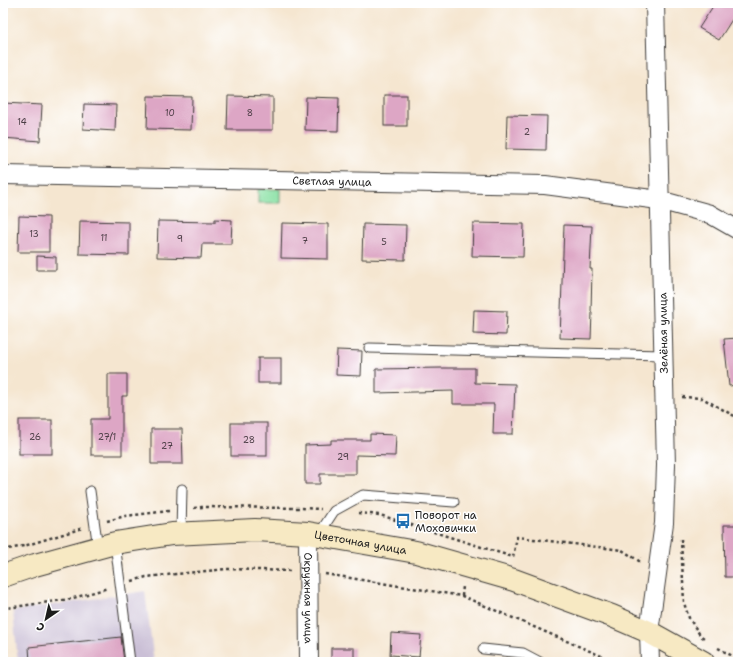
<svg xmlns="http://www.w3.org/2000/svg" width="741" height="665" font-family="'Shantell Sans',sans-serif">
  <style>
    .industrial { fill: #cabfd6 }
    .green { fill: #8ae1a5; stroke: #537e60 }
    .building { fill: #dda6c5 }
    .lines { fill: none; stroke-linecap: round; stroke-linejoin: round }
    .service-casing { stroke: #3d3a37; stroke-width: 11 }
    .minor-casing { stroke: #3d3a37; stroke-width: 20 }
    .secondary-casing { stroke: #3d3a37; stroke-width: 24 }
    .path { stroke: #3d3a37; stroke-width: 2.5; stroke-dasharray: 3 3; stroke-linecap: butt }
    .service { stroke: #fff; stroke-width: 9 }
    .minor { stroke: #fff; stroke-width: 18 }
    .secondary { stroke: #f7e9c3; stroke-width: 22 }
    .labels { text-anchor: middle; stroke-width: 3; stroke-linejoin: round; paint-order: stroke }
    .number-label { font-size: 9px; fill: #4c3e46 }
    .street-label { font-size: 11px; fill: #1c1c1c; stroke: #fff }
    .poi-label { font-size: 11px; fill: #1c1c1c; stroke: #fff; text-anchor: start }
  </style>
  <rect width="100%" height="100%" fill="#fff"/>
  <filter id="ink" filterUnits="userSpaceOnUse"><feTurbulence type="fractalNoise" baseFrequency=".025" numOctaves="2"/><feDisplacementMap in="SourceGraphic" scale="8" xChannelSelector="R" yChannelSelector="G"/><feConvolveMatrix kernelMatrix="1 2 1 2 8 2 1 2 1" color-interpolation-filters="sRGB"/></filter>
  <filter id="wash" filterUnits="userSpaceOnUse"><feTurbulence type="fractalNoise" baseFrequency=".012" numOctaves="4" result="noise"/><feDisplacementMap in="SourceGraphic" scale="16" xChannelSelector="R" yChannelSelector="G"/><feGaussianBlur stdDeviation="0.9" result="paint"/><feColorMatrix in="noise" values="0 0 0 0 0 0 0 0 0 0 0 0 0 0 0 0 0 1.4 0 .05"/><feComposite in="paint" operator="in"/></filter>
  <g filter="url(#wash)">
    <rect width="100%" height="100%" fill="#f5e6d0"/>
    <!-- industrial -->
    <polygon class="industrial" points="145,591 154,662 18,662 13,611"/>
    <!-- green -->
    <rect class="green" x="258" y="189" width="22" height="14"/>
    <g id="blocks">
      <!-- building -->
      <g class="building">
        <polygon points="715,3 738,3 738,10 719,40 699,28"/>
        <rect x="384" y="95" width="23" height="31"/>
        <polygon points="148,96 192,97 191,130 147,129"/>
        <polygon points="228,96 273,97 273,130 227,130"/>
        <polygon points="306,97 339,98 338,131 305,130"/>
        <polygon points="3,103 42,105 40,141 3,138"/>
        <polygon points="84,104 116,105 115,131 83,129"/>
        <polygon points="507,115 547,116 546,150 506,149"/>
        <polygon points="19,216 49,217 49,252 18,252"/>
        <polygon points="215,219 232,220 231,244 202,244 201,258 157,257 158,221 215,222"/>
        <polygon points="80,221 129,222 129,255 79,254"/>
        <polygon points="282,223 328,224 328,259 281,258"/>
        <polygon points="473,223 524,224 523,257 472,256"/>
        <polygon points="363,224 406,225 405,260 362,259"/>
        <polygon points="564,225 592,226 590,269 592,269 591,312 592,312 591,339 560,338 561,311"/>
        <polygon points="37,256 56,257 56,270 37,270"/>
        <polygon points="474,310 507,311 506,335 473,334"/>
        <polygon points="738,338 738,385 729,386 724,339"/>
        <polygon points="337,350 362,351 361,376 336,375"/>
        <rect x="258" y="358" width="23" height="25"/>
        <polygon points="442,368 475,368 475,383 515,384 513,434 493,434 494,404 453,404 453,391 376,393 376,369"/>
        <polygon points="108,374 127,374 127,396 122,396 122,455 91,455 91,419 108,419"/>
        <rect x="19" y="420" width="33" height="34"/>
        <rect x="231" y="423" width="36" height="33"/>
        <polygon points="151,429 182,429 183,464 151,464"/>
        <polygon points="370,434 396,435 395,456 356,455 356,474 320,474 320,484 305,484 305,445 331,444 331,440 370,440"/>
        <polygon points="724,525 738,525 738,577 725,577"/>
        <polygon points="391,633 421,635 419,657 390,655"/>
        <polygon points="121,637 124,662 30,662 29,647"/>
        <rect x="331" y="648" width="23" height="14"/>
      </g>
    </g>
  </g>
  <g filter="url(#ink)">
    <use href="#blocks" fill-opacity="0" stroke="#3d3a37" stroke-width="1"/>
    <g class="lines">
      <defs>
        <g id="service">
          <polyline points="369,348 663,355"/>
          <polyline points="90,491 98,548"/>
          <polyline points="181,533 182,489"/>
          <polyline points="319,534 334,511 363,495 454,502"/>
          <polyline points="115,543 130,662"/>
          <polyline points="483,649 523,653 540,662"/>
        </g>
        <g id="minor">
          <path id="s1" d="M3 175 545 185 659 200 710 214 738 230"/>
          <path id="s2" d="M308 533 309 662"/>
          <polyline points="650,662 649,632 664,523 666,465 655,3"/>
        </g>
        <g id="secondary">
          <path id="s3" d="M3 576 35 565 115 543 172 534 255 530 308 533 416 552 514 580 612 616 649 632 703 662"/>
        </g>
      </defs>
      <!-- service casing -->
      <use href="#service" class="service-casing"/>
      <!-- minor casing -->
      <use href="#minor" class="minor-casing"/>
      <!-- secondary casing -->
      <use href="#secondary" class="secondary-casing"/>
      <!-- path -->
      <g class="path">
        <polyline points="682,397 702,398 738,418"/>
        <polyline points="194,508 202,507 302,508 321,509"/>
        <polyline points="358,513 380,515 513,557 517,537 622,550 639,561 640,557"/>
        <polyline points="107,521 125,516 169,511"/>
        <polyline points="681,539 684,603 689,618 700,635 705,639"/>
        <polyline points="3,550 24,546 83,528"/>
        <polyline points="325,574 462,596 606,658 610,662"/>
        <polyline points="132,581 146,577 227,569 292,571"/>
        <polyline points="462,596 463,586"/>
        <polyline points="3,610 7,608 70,599 108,588"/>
        <polyline points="718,648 738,659"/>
      </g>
      <!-- service -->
      <use href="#service" class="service"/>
      <!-- minor -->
      <use href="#minor" class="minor"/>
      <!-- secondary -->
      <use href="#secondary" class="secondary"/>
    </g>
  </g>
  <!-- icons -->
  <defs>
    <symbol id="bus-bare" viewBox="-9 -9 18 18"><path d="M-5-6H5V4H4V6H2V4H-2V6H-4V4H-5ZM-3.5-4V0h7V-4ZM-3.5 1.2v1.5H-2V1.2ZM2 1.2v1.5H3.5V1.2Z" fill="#1f6fb2" stroke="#fff" stroke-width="2.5" paint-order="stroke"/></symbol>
  </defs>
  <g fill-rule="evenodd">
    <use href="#bus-bare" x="392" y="510" width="22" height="22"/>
  </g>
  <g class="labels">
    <!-- number labels -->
    <g class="number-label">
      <text x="170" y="116">10</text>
      <text x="250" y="116">8</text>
      <text x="22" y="125">14</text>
      <text x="527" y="135">2</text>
      <text x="34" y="237">13</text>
      <text x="104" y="241">11</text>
      <text x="180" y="242">9</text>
      <text x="305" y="244">7</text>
      <text x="384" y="245">5</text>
      <text x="35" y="440">26</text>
      <text x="107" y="440">27/1</text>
      <text x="249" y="443">28</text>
      <text x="167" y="449">27</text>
      <text x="343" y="460">29</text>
    </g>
    <!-- street labels -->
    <g class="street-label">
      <text dy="4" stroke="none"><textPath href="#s1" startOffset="329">Светлая улица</textPath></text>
      <text transform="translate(663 333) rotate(-91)" y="4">Зелёная улица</text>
      <text dy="4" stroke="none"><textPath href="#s3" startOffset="364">Цветочная улица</textPath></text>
      <text dy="4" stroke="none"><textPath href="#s2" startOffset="65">Окружная улица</textPath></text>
    </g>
    <!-- poi labels -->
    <g class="poi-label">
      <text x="415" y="519">Поворот на<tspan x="415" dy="13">Моховички</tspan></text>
    </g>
  </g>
  <!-- margin -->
  <rect width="741" height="665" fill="none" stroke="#fff" stroke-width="16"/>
  <!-- north arrow -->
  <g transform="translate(46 619) rotate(214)" stroke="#ffffff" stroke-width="3" paint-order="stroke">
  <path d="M0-3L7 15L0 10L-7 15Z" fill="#1c1c1c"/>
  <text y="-6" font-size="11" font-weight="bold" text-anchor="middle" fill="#1c1c1c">С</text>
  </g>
</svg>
